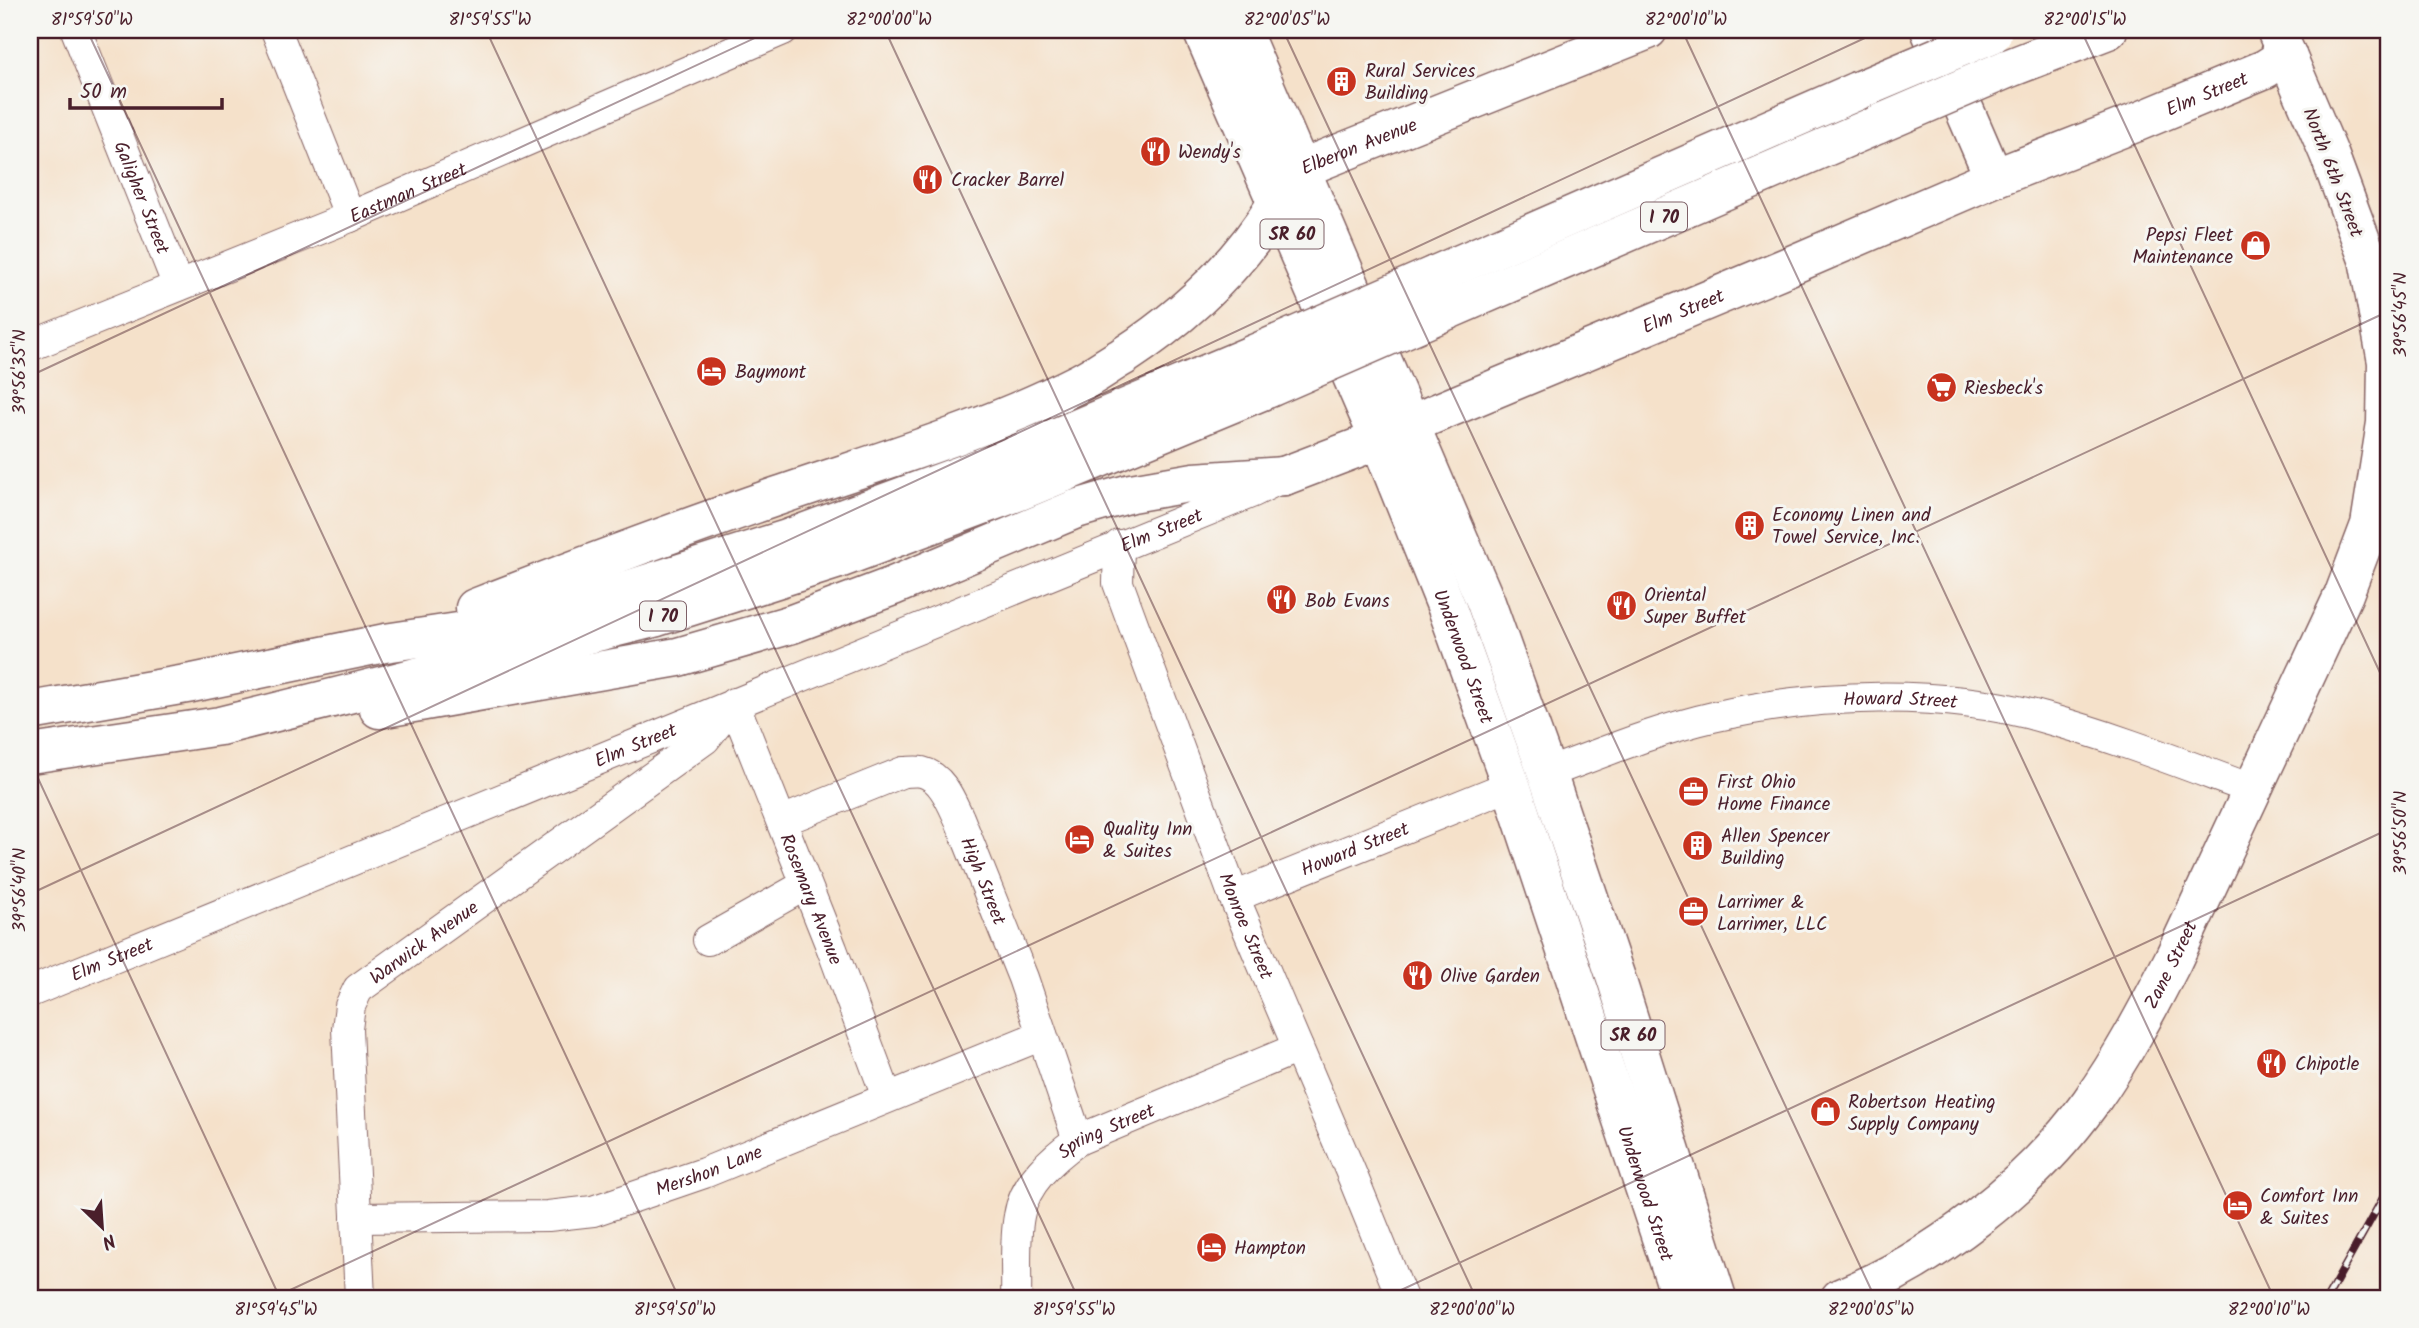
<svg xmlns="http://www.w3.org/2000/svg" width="2419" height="1328" font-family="Kalam,sans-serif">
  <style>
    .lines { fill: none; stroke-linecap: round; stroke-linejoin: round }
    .minor-casing { stroke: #866363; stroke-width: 32 }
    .major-casing { stroke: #866363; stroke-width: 41 }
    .highway-casing { stroke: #866363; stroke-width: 41 }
    .minor { stroke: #fff; stroke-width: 30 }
    .major { stroke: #fff; stroke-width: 38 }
    .highway { stroke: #fff; stroke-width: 38 }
    .rail-casing { stroke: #4a1f2b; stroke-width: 8 }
    .rail { stroke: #f6f6f2; stroke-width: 5; stroke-dasharray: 16; stroke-linecap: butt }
    .highway-bridge-casing { stroke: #866363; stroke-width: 41; stroke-linecap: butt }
    .highway-bridge { stroke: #fff; stroke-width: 38 }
    .ticks { fill: none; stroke: #4a1f2b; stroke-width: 2; stroke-opacity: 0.45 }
    .labels { text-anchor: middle; stroke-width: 6; stroke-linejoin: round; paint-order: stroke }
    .shield { fill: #f6f6f2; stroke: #7e6067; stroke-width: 2 }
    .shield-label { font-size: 18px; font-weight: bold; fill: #4a1f2b }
    .poi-label { font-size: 19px; fill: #4a1f2b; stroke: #f6f6f2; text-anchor: start }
    .street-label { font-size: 19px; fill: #4a1f2b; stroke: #f6f6f2 }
    .neatline { fill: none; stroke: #4a1f2b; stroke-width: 2.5 }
    .ticks-label { font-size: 18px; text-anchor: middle; fill: #4a1f2b }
  </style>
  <rect width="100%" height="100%" fill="#f6f6f2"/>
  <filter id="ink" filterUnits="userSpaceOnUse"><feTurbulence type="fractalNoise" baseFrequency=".0143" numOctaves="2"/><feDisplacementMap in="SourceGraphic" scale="14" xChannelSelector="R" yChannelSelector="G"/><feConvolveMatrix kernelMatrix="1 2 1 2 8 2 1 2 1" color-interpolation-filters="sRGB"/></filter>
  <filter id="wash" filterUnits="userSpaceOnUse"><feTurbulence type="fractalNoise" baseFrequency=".00686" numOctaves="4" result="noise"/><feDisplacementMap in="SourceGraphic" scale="28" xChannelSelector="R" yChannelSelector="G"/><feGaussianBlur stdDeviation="1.57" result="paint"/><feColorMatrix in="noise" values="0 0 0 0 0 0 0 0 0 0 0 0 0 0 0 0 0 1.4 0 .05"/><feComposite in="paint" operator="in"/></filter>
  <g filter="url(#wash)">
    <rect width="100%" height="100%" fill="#f5e1ca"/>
  </g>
  <g filter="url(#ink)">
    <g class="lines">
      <defs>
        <g id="minor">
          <path id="s1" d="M76 30 178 286"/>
          <polyline points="276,30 350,217"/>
          <path id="s2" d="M30 346 350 217 783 30"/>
          <path id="s3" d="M1119 545 1118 583 1234 897 1352 1175 1402 1298"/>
          <path id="s4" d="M1547 773C1602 753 1656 730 1713 717 1815 693 1944 689 2045 718 2115 737 2183 764 2251 789"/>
          <path id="s5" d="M782 821 903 772C909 772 916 771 922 772 942 777 951 801 959 818L1023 978 1078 1140"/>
          <path id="s6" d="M1234 897 1511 785"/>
          <polyline points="708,940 805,885"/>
          <path id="s7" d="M30 992 1253 492 1273 482"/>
          <path id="s8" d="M356 1218 548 1216 593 1211 704 1173 1042 1035"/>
          <path id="s9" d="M360 1298 347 1029 350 1006 358 989 705 739 734 703 832 949 887 1097"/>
          <path id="s10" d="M1016 1298C1017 1272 1014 1242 1019 1216 1024 1183 1053 1158 1078 1140L1298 1048"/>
        </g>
        <g id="major">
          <path id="s11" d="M1202 30 1379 439 1447 608 1511 785 1681 1298"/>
          <polyline points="1241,30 1485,600 1547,773 1616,978 1717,1298"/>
          <polyline points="1930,30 1994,178"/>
          <path id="s12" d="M1285 190 1300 169 1648 30"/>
          <path id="s13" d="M1284 476 1360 447 1432 415 1787 267 1994 178 2135 123 2265 69 2287 55"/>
          <path id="s14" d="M1840 1298C1934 1260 2031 1185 2090 1103 2122 1058 2148 1009 2173 960L2344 594 2370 525 2386 423 2387 362 2368 259 2329 154 2276 30"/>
        </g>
        <g id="highway">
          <polyline points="2007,69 2108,30"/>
          <polyline points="1435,275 1857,91"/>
          <polyline points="1448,310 1879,124"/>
          <path d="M475 608C575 569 676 531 778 496 880 461 985 431 1081 382 1095 375 1108 365 1122 357 1185 316 1239 266 1278 201"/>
          <polyline points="379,709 678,657 792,624 893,586 1076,509 1131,493 1194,482 1284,476"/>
          <polyline points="30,711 192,683 385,643 478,629 624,591 787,539 1007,458 1254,354"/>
          <polyline points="30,754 220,726 657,617 836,560 1020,491 1269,388"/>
        </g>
      </defs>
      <!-- minor casing -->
      <use href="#minor" class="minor-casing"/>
      <!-- major casing -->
      <use href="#major" class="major-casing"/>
      <!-- highway casing -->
      <use href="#highway" class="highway-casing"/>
      <!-- minor -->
      <use href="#minor" class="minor"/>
      <!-- major -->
      <use href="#major" class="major"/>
      <!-- highway -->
      <use href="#highway" class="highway"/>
      <defs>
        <polyline id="rail" points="2327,1298 2389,1187"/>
      </defs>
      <!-- rail casing -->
      <use href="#rail" class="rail-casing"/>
      <!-- rail -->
      <use href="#rail" class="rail"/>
      <defs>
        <g id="highway-bridge">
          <polyline points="1857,91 1992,34"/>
          <polyline points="1879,124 2007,69"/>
          <polyline points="1254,354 1435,275"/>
          <polyline points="1269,388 1448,310"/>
        </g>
      </defs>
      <!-- highway-bridge casing -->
      <use href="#highway-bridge" class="highway-bridge-casing"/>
      <!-- highway-bridge -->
      <use href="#highway-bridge" class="highway-bridge"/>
    </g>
  </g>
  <!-- ticks -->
  <path class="ticks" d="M87 30 679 1298M486 30 1078 1298M885 30 1476 1298M1283 30 1875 1298M1682 30 2274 1298M2081 30 2389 692M30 376 772 30M30 761 280 1298M30 894 1882 30M273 1298 2389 311M1384 1298 2389 829"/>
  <!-- icons -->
  <defs>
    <symbol id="building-disc" viewBox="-11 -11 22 22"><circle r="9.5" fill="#c8321e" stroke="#f6f6f2"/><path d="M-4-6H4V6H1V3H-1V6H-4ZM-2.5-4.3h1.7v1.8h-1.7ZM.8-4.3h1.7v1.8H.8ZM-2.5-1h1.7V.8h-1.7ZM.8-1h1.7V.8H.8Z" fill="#fff"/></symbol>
    <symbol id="restaurant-disc" viewBox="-11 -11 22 22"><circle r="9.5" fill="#c8321e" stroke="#f6f6f2"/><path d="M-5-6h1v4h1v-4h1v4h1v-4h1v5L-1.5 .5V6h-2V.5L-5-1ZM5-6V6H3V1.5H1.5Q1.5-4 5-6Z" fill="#fff"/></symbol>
    <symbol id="shop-disc" viewBox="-11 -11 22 22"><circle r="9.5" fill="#c8321e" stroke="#f6f6f2"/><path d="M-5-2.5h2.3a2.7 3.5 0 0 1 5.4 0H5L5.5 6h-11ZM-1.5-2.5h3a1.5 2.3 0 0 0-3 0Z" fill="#fff"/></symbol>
    <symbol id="hotel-disc" viewBox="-11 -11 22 22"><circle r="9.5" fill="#c8321e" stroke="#f6f6f2"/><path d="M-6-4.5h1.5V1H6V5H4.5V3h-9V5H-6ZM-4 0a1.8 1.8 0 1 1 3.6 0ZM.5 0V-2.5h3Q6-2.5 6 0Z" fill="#fff"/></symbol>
    <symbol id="supermarket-disc" viewBox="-11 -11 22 22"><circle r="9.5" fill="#c8321e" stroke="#f6f6f2"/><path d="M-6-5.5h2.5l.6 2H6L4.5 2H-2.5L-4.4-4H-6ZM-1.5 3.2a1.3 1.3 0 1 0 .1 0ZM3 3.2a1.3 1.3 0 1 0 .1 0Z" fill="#fff"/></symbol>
    <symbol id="office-disc" viewBox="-11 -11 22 22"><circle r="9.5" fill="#c8321e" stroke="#f6f6f2"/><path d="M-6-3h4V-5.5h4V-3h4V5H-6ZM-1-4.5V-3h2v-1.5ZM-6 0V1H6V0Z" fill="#fff"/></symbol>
  </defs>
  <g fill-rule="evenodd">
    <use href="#building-disc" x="1324" y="64" width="35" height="35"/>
    <use href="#restaurant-disc" x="1138" y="134" width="35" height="35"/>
    <use href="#restaurant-disc" x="910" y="162" width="35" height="35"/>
    <use href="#shop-disc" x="2238" y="228" width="35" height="35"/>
    <use href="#hotel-disc" x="694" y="354" width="35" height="35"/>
    <use href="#supermarket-disc" x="1924" y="370" width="35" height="35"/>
    <use href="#building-disc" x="1732" y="508" width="35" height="35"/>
    <use href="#restaurant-disc" x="1264" y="582" width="35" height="35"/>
    <use href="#restaurant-disc" x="1604" y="588" width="35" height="35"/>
    <use href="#office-disc" x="1676" y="774" width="35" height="35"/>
    <use href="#hotel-disc" x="1062" y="822" width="35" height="35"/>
    <use href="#building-disc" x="1680" y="828" width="35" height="35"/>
    <use href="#office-disc" x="1676" y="894" width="35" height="35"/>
    <use href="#restaurant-disc" x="1400" y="958" width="35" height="35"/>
    <use href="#restaurant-disc" x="2254" y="1046" width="35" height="35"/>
    <use href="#shop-disc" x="1808" y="1094" width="35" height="35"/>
    <use href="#hotel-disc" x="2220" y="1188" width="35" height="35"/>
    <use href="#hotel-disc" x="1194" y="1230" width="35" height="35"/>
  </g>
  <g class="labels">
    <!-- shield labels -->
    <g class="shield">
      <rect x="1641" y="202.5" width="46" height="29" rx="5"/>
      <rect x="1260.5" y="219.5" width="63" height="29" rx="5"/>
      <rect x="640" y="601.5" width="46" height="29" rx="5"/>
      <rect x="1601.5" y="1020.5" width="63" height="29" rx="5"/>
    </g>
    <g class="shield-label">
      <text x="1664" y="223">I 70</text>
      <text x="1292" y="240">SR 60</text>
      <text x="663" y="622">I 70</text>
      <text x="1633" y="1041">SR 60</text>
    </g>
    <!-- poi labels -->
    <g class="poi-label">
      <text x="1365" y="77">Rural Services<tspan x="1365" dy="22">Building</tspan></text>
      <text x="1178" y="158">Wendy's</text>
      <text x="951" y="186">Cracker Barrel</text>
      <text x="2233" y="241" text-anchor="end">Pepsi Fleet<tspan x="2233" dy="22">Maintenance</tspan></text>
      <text x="735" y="378">Baymont</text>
      <text x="1964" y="394">Riesbeck's</text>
      <text x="1772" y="521">Economy Linen and<tspan x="1772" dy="22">Towel Service, Inc.</tspan></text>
      <text x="1644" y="601">Oriental<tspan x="1644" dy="22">Super Buffet</tspan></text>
      <text x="1305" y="607">Bob Evans</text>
      <text x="1717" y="788">First Ohio<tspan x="1717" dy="22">Home Finance</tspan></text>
      <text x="1103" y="835">Quality Inn<tspan x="1103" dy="22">&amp; Suites</tspan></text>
      <text x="1721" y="842">Allen Spencer<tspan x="1721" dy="22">Building</tspan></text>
      <text x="1717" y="908">Larrimer &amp;<tspan x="1717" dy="22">Larrimer, LLC</tspan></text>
      <text x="1440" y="982">Olive Garden</text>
      <text x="2295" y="1070">Chipotle</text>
      <text x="1848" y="1108">Robertson Heating<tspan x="1848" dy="22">Supply Company</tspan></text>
      <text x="2260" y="1202">Comfort Inn<tspan x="2260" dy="22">&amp; Suites</tspan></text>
      <text x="1234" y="1254">Hampton</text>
    </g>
    <!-- street labels -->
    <g class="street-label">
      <text dy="7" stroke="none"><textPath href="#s13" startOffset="999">Elm Street</textPath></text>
      <text dy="7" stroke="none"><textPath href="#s12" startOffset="89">Elberon Avenue</textPath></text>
      <text transform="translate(2334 172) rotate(69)" y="7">North 6th Street</text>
      <text dy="7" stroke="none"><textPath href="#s2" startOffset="408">Eastman Street</textPath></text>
      <text dy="7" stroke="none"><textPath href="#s1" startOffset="180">Galigher Street</textPath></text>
      <text dy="7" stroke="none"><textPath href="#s13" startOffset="432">Elm Street</textPath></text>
      <text dy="7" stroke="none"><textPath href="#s7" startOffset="1222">Elm Street</textPath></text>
      <text dy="7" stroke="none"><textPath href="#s11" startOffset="679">Underwood Street</textPath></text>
      <text dy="7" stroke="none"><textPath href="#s4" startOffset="364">Howard Street</textPath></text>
      <text dy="7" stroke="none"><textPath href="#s7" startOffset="654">Elm Street</textPath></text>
      <text dy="7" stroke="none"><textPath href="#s6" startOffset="130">Howard Street</textPath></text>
      <text dy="7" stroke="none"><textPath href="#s5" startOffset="278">High Street</textPath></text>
      <text dy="7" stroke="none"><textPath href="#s9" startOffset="996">Rosemary Avenue</textPath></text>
      <text dy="7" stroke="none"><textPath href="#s3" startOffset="404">Monroe Street</textPath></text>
      <text dy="7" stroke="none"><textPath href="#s9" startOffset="392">Warwick Avenue</textPath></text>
      <text dy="7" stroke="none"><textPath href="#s7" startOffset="88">Elm Street</textPath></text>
      <text dy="7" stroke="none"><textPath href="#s14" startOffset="481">Zane Street</textPath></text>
      <text dy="7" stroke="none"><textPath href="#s10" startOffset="210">Spring Street</textPath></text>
      <text dy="7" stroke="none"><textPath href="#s8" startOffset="360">Mershon Lane</textPath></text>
      <text dy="7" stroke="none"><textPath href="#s11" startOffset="1246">Underwood Street</textPath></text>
    </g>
  </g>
  <!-- margin -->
  <rect width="2419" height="1328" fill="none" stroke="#f6f6f2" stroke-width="77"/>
  <!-- north arrow -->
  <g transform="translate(102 1227) rotate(155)" stroke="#f6f6f2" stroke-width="5" paint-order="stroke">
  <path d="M0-5L12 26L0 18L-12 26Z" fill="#4a1f2b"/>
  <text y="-10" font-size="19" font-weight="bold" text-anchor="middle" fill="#4a1f2b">N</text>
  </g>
  <!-- scale -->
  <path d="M70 98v10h152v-10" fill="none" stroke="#4a1f2b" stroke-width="3.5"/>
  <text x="80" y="98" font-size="21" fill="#4a1f2b" stroke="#f6f6f2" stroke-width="5" paint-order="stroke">50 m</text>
  <rect x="38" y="38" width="2342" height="1252" class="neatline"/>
  <g class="ticks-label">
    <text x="92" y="25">81°59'50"W</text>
    <text x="490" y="25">81°59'55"W</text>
    <text x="889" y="25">82°00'00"W</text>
    <text x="1287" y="25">82°00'05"W</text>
    <text x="1686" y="25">82°00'10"W</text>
    <text x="2085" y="25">82°00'15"W</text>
    <text transform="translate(2400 315) rotate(-90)" y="6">39°56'45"N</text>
    <text transform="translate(19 372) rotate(-90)" y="6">39°56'35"N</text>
    <text transform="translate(2400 833) rotate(-90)" y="6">39°56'50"N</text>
    <text transform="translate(19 890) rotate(-90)" y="6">39°56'40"N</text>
    <text x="276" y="1315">81°59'45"W</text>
    <text x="675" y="1315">81°59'50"W</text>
    <text x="1074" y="1315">81°59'55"W</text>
    <text x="1472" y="1315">82°00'00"W</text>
    <text x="1871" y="1315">82°00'05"W</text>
    <text x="2269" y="1315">82°00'10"W</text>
  </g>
</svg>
